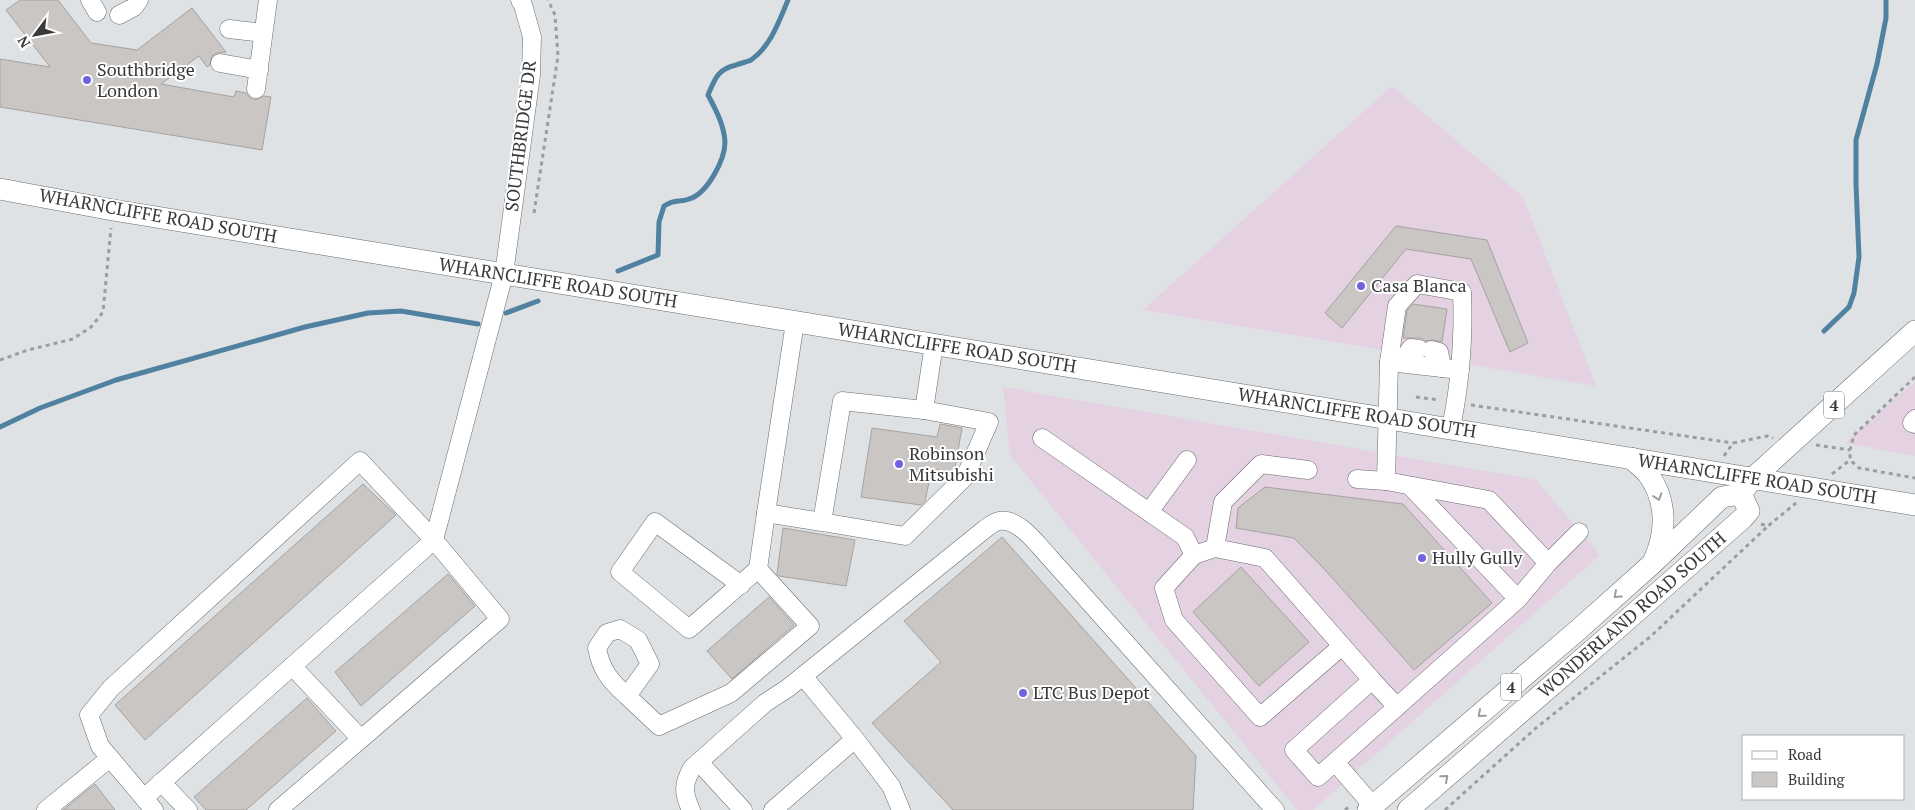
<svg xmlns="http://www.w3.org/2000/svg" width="1915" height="810" font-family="'PT Serif',serif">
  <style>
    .commercial { fill: #e4d1e2 }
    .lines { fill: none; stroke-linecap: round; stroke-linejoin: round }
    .stream { stroke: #5081a0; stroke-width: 5 }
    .building { fill: #c9c6c4; stroke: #a5a2a0 }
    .minor-casing { stroke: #696b6d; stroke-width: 19 }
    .major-casing { stroke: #696b6d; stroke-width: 22 }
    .path { stroke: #9b9da0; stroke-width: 3; stroke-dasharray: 4 4; stroke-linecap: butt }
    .minor { stroke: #fff; stroke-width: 18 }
    .major { stroke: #fff; stroke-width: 21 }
    .oneway { stroke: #9c9c9d }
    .poi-dot { fill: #7164df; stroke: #fff; stroke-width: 2 }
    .labels { text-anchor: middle; stroke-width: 4; stroke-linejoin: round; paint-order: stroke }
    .shield { fill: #fff; stroke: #747476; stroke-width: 1 }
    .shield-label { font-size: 16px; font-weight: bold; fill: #38393b }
    .poi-label { font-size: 18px; fill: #38393b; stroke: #fff; text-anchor: start }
    .street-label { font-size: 18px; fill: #38393b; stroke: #fff }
  </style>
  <rect width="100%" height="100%" fill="#dfe2e5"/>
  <!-- commercial -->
  <g class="commercial">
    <polygon points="1392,86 1523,197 1596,386 1143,310"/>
    <polygon points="1915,382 1915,456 1845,443 1854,435"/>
    <polygon points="1003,387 1536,480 1600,555 1313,810 1297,810 1010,455"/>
  </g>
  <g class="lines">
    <!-- stream -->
    <g class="stream">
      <path d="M618 271 658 255 659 222 664 206C676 198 678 203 689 199 707 194 725 160 725 142 724 125 716 110 708 95 715 78 718 69 736 65 741 63 747 62 751 60 771 46 779 21 788 0"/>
      <polyline points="506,313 538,301"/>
      <polyline points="1824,331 1849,307 1854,293 1859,257 1856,184 1856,140 1877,64 1886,18 1886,0"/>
      <polyline points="0,427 40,408 116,380 305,327 368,313 401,311 478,324"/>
    </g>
  </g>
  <!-- building -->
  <g class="building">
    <polygon points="20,0 58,0 91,43 137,50 192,8 226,52 217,53 212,56 210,65 207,67 199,56 161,84 234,97 236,91 246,93 250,98 255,100 264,96 271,97 262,150 0,107 0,59 50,67 6,10"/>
    <polygon points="1396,226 1487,240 1528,343 1510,352 1471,259 1406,249 1342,328 1325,313"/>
    <polygon points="1413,304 1447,309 1442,342 1434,340 1426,341 1420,338 1403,338 1407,311"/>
    <polygon points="940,424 962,428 954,473 932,469 925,501 921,505 861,497 872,428 937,437"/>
    <polygon points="363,484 396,515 145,740 115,705"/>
    <polygon points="1265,487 1403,504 1492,603 1414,670 1327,572 1294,538 1236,528 1238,508"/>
    <polygon points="783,528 855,540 846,586 779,576 777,574"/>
    <polygon points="1002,537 1196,756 1193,810 953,810 872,723 941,662 904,621"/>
    <polygon points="1241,567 1309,642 1259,686 1193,612"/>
    <polygon points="448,574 475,606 361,706 335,672"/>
    <polygon points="769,597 794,625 732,679 707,651"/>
    <polygon points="307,698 336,731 246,810 206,810 194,797"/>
    <polygon points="95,784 115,810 63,810"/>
  </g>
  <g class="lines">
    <defs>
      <g id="minor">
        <polyline points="90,0 97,12"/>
        <polyline points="119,15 134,7 139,0"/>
        <polyline points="229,29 263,33"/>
        <polyline points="220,63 259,70"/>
        <polyline points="256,89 268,0"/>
        <polyline points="795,322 766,513 822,522 842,401 924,410 989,422 965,477 905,536 822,522"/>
        <polyline points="1431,350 1439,352 1442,368"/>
        <polyline points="1389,362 1460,370"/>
        <polyline points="1401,363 1411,348 1419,349"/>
        <polyline points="924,410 934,344"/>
        <polyline points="1915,419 1912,423 1915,424"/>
        <polyline points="1042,438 1185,537 1194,555"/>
        <polyline points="1308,470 1261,464 1223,502 1215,548 1265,558 1372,680 1294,750 1318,777 1335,762"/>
        <polyline points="1357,479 1386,481 1489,500 1548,563 1518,599 1335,762 1373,806"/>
        <path d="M1386 481 1389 362 1397 306 1417 284 1462 292C1464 337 1460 384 1451 428"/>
        <polyline points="1411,487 1518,599"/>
        <polyline points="1149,512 1187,460"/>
        <polyline points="1215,548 1194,555 1164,588 1174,620 1260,717 1342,646"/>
        <polyline points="1548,563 1579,532"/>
        <polyline points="741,585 655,522 620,572 689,629 758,569 766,513"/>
        <polyline points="1372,680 1397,707"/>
        <path d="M627 696C610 681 601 670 597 648L607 633 620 629 638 640 650 664 627 696 659 726 731 693 810 626 758 569"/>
        <polyline points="855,739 891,786 901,810"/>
        <polyline points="699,762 743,810"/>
        <polyline points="161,782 188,810"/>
        <polyline points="144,798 434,540 500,619 361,739"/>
        <polyline points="46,810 110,758"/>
        <polyline points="154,810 100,746 89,715 111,688 360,461 434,540 504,274 531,75 532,37 523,5 520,0"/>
        <polyline points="278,810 361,739 292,666"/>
        <path d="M691 810C683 793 683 784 692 768L765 703 788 688 985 529C989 526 994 522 999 521 1018 517 1038 545 1050 558L1275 810"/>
        <polyline points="773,810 855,739 803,676"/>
      </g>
      <g id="major">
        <polyline points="0,189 113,210 1915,505"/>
        <path d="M1631 458C1636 463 1643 468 1648 474 1667 500 1667 532 1654 560"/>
        <polyline points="1368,810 1578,630 1653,563 1722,497 1741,494 1753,478 1915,331"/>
        <polyline points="1408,810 1611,634 1743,518 1749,511 1741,494"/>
      </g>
    </defs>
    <!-- minor casing -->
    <use href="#minor" class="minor-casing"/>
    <!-- major casing -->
    <use href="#major" class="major-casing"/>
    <!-- path -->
    <g class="path">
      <polyline points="534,213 558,56 555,15 548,0"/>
      <polyline points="0,360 28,350 73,339 91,327 103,312 111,228"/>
      <polyline points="1915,377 1854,435 1850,450 1850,460 1859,468 1915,478"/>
      <polyline points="1416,397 1440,400"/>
      <polyline points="1471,405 1733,443"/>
      <polyline points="1816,445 1850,450"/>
      <polyline points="1724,456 1733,443 1767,436 1773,438"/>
      <polyline points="1832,474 1850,460"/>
      <polyline points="1761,524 1768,526 1796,503"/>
      <polyline points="1345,810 1351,805"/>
      <polyline points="1445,810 1536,728 1650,637 1768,526"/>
    </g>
    <!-- minor -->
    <use href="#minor" class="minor"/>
    <!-- major -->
    <use href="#major" class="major"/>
  </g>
  <!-- one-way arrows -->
  <defs><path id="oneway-chevron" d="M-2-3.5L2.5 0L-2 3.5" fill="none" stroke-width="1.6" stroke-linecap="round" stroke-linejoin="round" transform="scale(1.25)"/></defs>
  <g class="oneway">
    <use href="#oneway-chevron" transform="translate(1658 497) rotate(72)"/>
    <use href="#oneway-chevron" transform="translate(1617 595) rotate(138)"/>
    <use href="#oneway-chevron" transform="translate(1481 714) rotate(139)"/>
    <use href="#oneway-chevron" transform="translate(1445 778) rotate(-41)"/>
  </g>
  <!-- markers -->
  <g class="poi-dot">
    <circle cx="87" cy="80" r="5"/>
    <circle cx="1361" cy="286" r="5"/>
    <circle cx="899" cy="464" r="5"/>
    <circle cx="1422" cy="558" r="5"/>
    <circle cx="1023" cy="693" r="5"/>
  </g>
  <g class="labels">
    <!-- shield labels -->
    <g class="shield">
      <rect x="1824" y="391.5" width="20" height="27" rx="4"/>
      <rect x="1501" y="673.5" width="20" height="27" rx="4"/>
    </g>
    <g class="shield-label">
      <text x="1834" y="411">4</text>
      <text x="1511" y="693">4</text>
    </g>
    <!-- poi labels -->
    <g class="poi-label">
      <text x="97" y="76">Southbridge<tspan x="97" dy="21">London</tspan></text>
      <text x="1371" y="292">Casa Blanca</text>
      <text x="909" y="460">Robinson<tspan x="909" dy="21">Mitsubishi</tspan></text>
      <text x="1432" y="564">Hully Gully</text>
      <text x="1033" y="699">LTC Bus Depot</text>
    </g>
    <!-- street labels -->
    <g class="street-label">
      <text transform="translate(521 136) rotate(-83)" y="6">SOUTHBRIDGE DR</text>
      <text transform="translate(158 216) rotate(10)" y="6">WHARNCLIFFE ROAD SOUTH</text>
      <text transform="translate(558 283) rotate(9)" y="6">WHARNCLIFFE ROAD SOUTH</text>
      <text transform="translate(957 348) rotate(9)" y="6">WHARNCLIFFE ROAD SOUTH</text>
      <text transform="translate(1357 413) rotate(9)" y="6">WHARNCLIFFE ROAD SOUTH</text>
      <text transform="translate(1757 479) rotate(9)" y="6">WHARNCLIFFE ROAD SOUTH</text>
      <text transform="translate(1632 615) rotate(-41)" y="6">WONDERLAND ROAD SOUTH</text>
    </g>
  </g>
  <!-- legend -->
  <rect x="1742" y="735" width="162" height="65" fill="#ffffff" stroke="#afb0b1"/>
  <rect x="1752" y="751" width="25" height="8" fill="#ffffff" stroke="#afb0b1"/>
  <text x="1788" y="760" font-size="15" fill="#38393b">Road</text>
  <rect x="1752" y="772" width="25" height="15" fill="#c9c6c4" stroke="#afb0b1"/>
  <text x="1788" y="785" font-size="15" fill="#38393b">Building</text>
  <!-- north arrow -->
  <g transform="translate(35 35) rotate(238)" stroke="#ffffff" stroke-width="4" paint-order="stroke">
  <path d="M0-4L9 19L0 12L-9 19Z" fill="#38393b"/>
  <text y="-8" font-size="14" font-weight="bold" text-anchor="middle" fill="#38393b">N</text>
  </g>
</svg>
